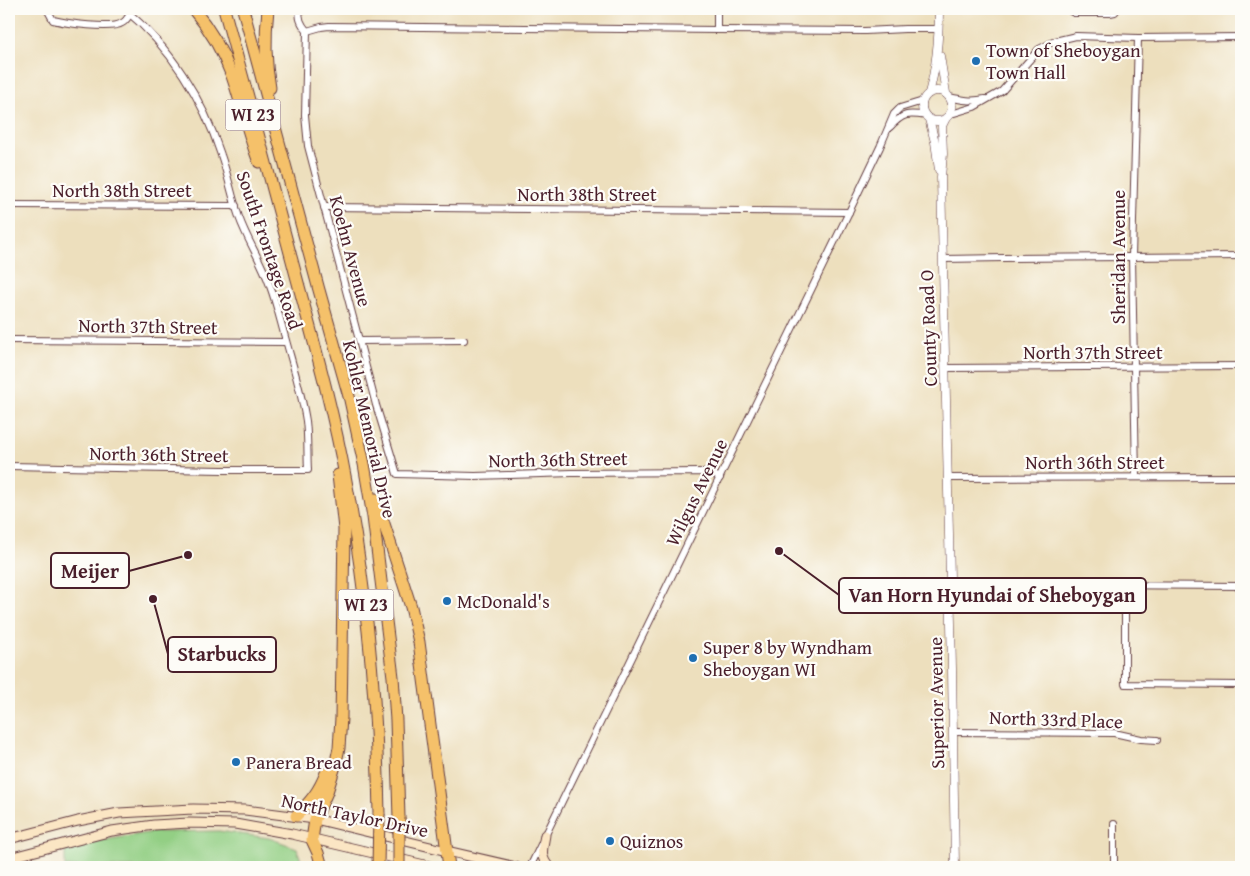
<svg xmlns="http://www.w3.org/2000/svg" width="1250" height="876" font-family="'Gentium Book Plus',serif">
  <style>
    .green { fill: #93cf84; stroke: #6e7758 }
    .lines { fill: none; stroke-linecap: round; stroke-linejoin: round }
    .minor-casing { stroke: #623c41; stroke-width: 8 }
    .tertiary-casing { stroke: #623c41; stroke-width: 9 }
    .secondary-casing { stroke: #623c41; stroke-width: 11 }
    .motorway-casing { stroke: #623c41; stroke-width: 13 }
    .minor { stroke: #fff; stroke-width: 6 }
    .tertiary { stroke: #fff; stroke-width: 8 }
    .secondary { stroke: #fbe6c4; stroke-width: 9 }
    .motorway { stroke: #f5c16b; stroke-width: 11 }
    .motorway-bridge-casing { stroke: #623c41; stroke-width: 13; stroke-linecap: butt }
    .motorway-bridge { stroke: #f5c16b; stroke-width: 11 }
    .poi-dot { fill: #1f6fb2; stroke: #fdfcf7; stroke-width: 2 }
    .labels { text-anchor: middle; stroke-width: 4.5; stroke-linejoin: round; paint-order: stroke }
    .shield { fill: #fdfcf7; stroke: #806168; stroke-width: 1 }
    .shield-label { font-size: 18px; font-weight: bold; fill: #4a1f2b }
    .poi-label { font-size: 19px; fill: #4a1f2b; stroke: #fdfcf7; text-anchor: start }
    .street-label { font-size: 19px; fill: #4a1f2b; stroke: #fdfcf7 }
    .leader { fill: none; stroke: #4a1f2b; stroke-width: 2 }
    .callout-dot { fill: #4a1f2b; stroke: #fdfcf7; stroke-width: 2 }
    .callout { fill: #fdfcf7; stroke: #4a1f2b; stroke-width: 2 }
    .callout-label { font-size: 20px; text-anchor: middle; font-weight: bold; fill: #4a1f2b }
  </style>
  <rect width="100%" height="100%" fill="#fdfcf7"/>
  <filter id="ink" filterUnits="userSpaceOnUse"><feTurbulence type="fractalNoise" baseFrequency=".02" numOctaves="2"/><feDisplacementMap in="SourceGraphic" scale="10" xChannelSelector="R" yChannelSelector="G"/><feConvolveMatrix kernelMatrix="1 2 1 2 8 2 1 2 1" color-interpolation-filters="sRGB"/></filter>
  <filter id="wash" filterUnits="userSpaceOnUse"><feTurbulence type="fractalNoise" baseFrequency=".0096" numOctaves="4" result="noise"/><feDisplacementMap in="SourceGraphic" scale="20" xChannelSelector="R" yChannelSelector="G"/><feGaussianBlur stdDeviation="1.12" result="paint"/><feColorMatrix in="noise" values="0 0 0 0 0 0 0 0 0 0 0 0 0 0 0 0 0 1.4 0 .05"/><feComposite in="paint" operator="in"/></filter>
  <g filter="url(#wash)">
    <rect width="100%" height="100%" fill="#eddfbd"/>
    <!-- green -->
    <polygon class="green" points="219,831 269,838 297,848 303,867 65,867 65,851 98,841 154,832"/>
  </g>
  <g filter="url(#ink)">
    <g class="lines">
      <defs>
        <g id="minor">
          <path d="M47 9 53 20C65 23 112 30 122 23 126 21 128 17 130 14"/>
          <path d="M300 9C298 18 301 24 307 31"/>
          <polyline points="717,9 717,30"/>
          <polyline points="1067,9 1074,13 1110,13 1115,12 1117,9"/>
          <polyline points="307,31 305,115 308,146 376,405 397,474 475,476 572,473 703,472 711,473 720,478"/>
          <polyline points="307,31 321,27 329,26 717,30 865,31 905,29 939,29"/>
          <path d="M949 97C962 100 972 102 985 99"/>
          <polyline points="951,114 974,107 1002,91 1039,49 1055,41 1076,36 1138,38 1241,37"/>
          <path d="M890 127C903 113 908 113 926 116"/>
          <polyline points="9,205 236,206"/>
          <polyline points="324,207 849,212"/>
          <polyline points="943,259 1004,258 1241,256"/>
          <polyline points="9,340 286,342"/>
          <polyline points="360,341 464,340"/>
          <polyline points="946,368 1241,366"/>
          <path d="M9 466 222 470H308C307 454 308 437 306 421 302 395 294 369 287 344 281 324 277 305 270 286 262 262 247 240 239 217 232 197 228 175 221 155 203 99 170 46 124 9"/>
          <polyline points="1136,477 1132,257 1138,38"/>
          <polyline points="948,478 1241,477"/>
          <polyline points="950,584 1241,586"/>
          <polyline points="1125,585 1125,684 1241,685"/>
          <polyline points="953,732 1114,733 1141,739 1157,740"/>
          <polyline points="530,867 849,212 880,147 894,114 900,108 923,101"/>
          <polyline points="1114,867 1114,824"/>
        </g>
        <g id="tertiary">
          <polyline points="940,56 946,93"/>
          <circle cx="937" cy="106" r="15"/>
          <path d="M929 93C937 65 939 38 939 9"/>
          <polyline points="946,118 942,126 943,154 941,177 952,668 955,867"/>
          <polyline points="929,119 935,142 939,170"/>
        </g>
        <g id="secondary">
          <path d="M545 835C543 848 539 856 549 867"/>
          <polyline points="9,839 78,821 119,813 193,809 245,810 315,819 447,851 516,867"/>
          <polyline points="9,858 112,831 154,825 189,823 235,824 292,834 433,867"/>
        </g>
        <g id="motorway">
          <path d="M193 9C210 29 223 52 232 76 242 105 248 134 259 162"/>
          <path d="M224 9C248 95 271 182 294 268 313 339 333 409 346 481 367 591 377 702 379 814"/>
          <polyline points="243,9 319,290 350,400 364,464 373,517 393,677 396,720 399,818"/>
          <path d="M268 9C265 35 265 61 270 88"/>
          <polyline points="376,499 411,607 419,642 449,867"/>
          <path d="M296 816C310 802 319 792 326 773"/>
          <polyline points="322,867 318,853 312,840 315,819 327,792 335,766 339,748 341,718 344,529 338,475"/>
        </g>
      </defs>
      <!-- minor casing -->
      <use href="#minor" class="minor-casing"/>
      <!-- tertiary casing -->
      <use href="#tertiary" class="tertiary-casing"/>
      <!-- secondary casing -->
      <use href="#secondary" class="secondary-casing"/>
      <!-- motorway casing -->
      <use href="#motorway" class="motorway-casing"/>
      <!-- minor -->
      <use href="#minor" class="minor"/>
      <!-- tertiary -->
      <use href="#tertiary" class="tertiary"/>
      <!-- secondary -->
      <use href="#secondary" class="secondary"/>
      <!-- motorway -->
      <use href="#motorway" class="motorway"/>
      <defs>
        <g id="motorway-bridge">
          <polyline points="378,867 379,814"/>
          <polyline points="399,867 399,818"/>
        </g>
      </defs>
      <!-- motorway-bridge casing -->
      <use href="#motorway-bridge" class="motorway-bridge-casing"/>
      <!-- motorway-bridge -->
      <use href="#motorway-bridge" class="motorway-bridge"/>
    </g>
  </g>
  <!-- markers -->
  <g class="poi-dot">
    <circle cx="976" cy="61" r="5"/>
    <circle cx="447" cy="601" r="5"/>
    <circle cx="693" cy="658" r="5"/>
    <circle cx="236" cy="762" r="5"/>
    <circle cx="610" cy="841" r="5"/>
  </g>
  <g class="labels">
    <!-- shield labels -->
    <g class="shield">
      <rect x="225.5" y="99.5" width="55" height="31" rx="4"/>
      <rect x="338.5" y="589.5" width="55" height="31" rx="4"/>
    </g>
    <g class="shield-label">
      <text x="253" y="121">WI 23</text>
      <text x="366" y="611">WI 23</text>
    </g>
    <!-- poi labels -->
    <g class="poi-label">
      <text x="986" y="57">Town of Sheboygan<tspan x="986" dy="22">Town Hall</tspan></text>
      <text x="457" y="608">McDonald's</text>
      <text x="703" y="654">Super 8 by Wyndham<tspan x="703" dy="22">Sheboygan WI</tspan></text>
      <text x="246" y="769">Panera Bread</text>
      <text x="620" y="848">Quiznos</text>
    </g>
    <!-- street labels -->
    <g class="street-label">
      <text x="122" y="197">North 38th Street</text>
      <text x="587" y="201">North 38th Street</text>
      <text transform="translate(270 250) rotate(71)" y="7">South Frontage Road</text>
      <text transform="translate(351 251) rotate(75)" y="7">Koehn Avenue</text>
      <text transform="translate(1118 257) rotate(-90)" y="7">Sheridan Avenue</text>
      <text transform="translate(148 326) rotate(1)" y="7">North 37th Street</text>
      <text transform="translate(928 328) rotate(-92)" y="7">County Road O</text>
      <text x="1093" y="359">North 37th Street</text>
      <text transform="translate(370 429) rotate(77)" y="7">Kohler Memorial Drive</text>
      <text transform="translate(159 454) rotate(1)" y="7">North 36th Street</text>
      <text transform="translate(558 459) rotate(-1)" y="7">North 36th Street</text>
      <text x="1095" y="469">North 36th Street</text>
      <text transform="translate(696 492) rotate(-64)" y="7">Wilgus Avenue</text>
      <text transform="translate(936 703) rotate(-91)" y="7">Superior Avenue</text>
      <text transform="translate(1056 719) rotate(2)" y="7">North 33rd Place</text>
      <text transform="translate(355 815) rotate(12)" y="7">North Taylor Drive</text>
    </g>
  </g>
  <!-- callouts -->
  <path class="leader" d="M188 555L129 571M779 551L839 595M153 599L168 654"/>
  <g class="callout-dot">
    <circle cx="188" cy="555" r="5"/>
    <circle cx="779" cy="551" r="5"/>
    <circle cx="153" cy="599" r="5"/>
  </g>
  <g class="callout">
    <rect x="51" y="553" width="78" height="35" rx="5"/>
    <rect x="839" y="578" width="307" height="35" rx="5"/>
    <rect x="168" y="637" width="108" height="35" rx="5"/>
  </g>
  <g class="callout-label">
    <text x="90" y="578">Meijer</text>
    <text x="992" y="602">Van Horn Hyundai of Sheboygan</text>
    <text x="222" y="661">Starbucks</text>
  </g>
  <!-- margin -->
  <rect width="1250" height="876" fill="none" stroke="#fdfcf7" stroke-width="30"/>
</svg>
